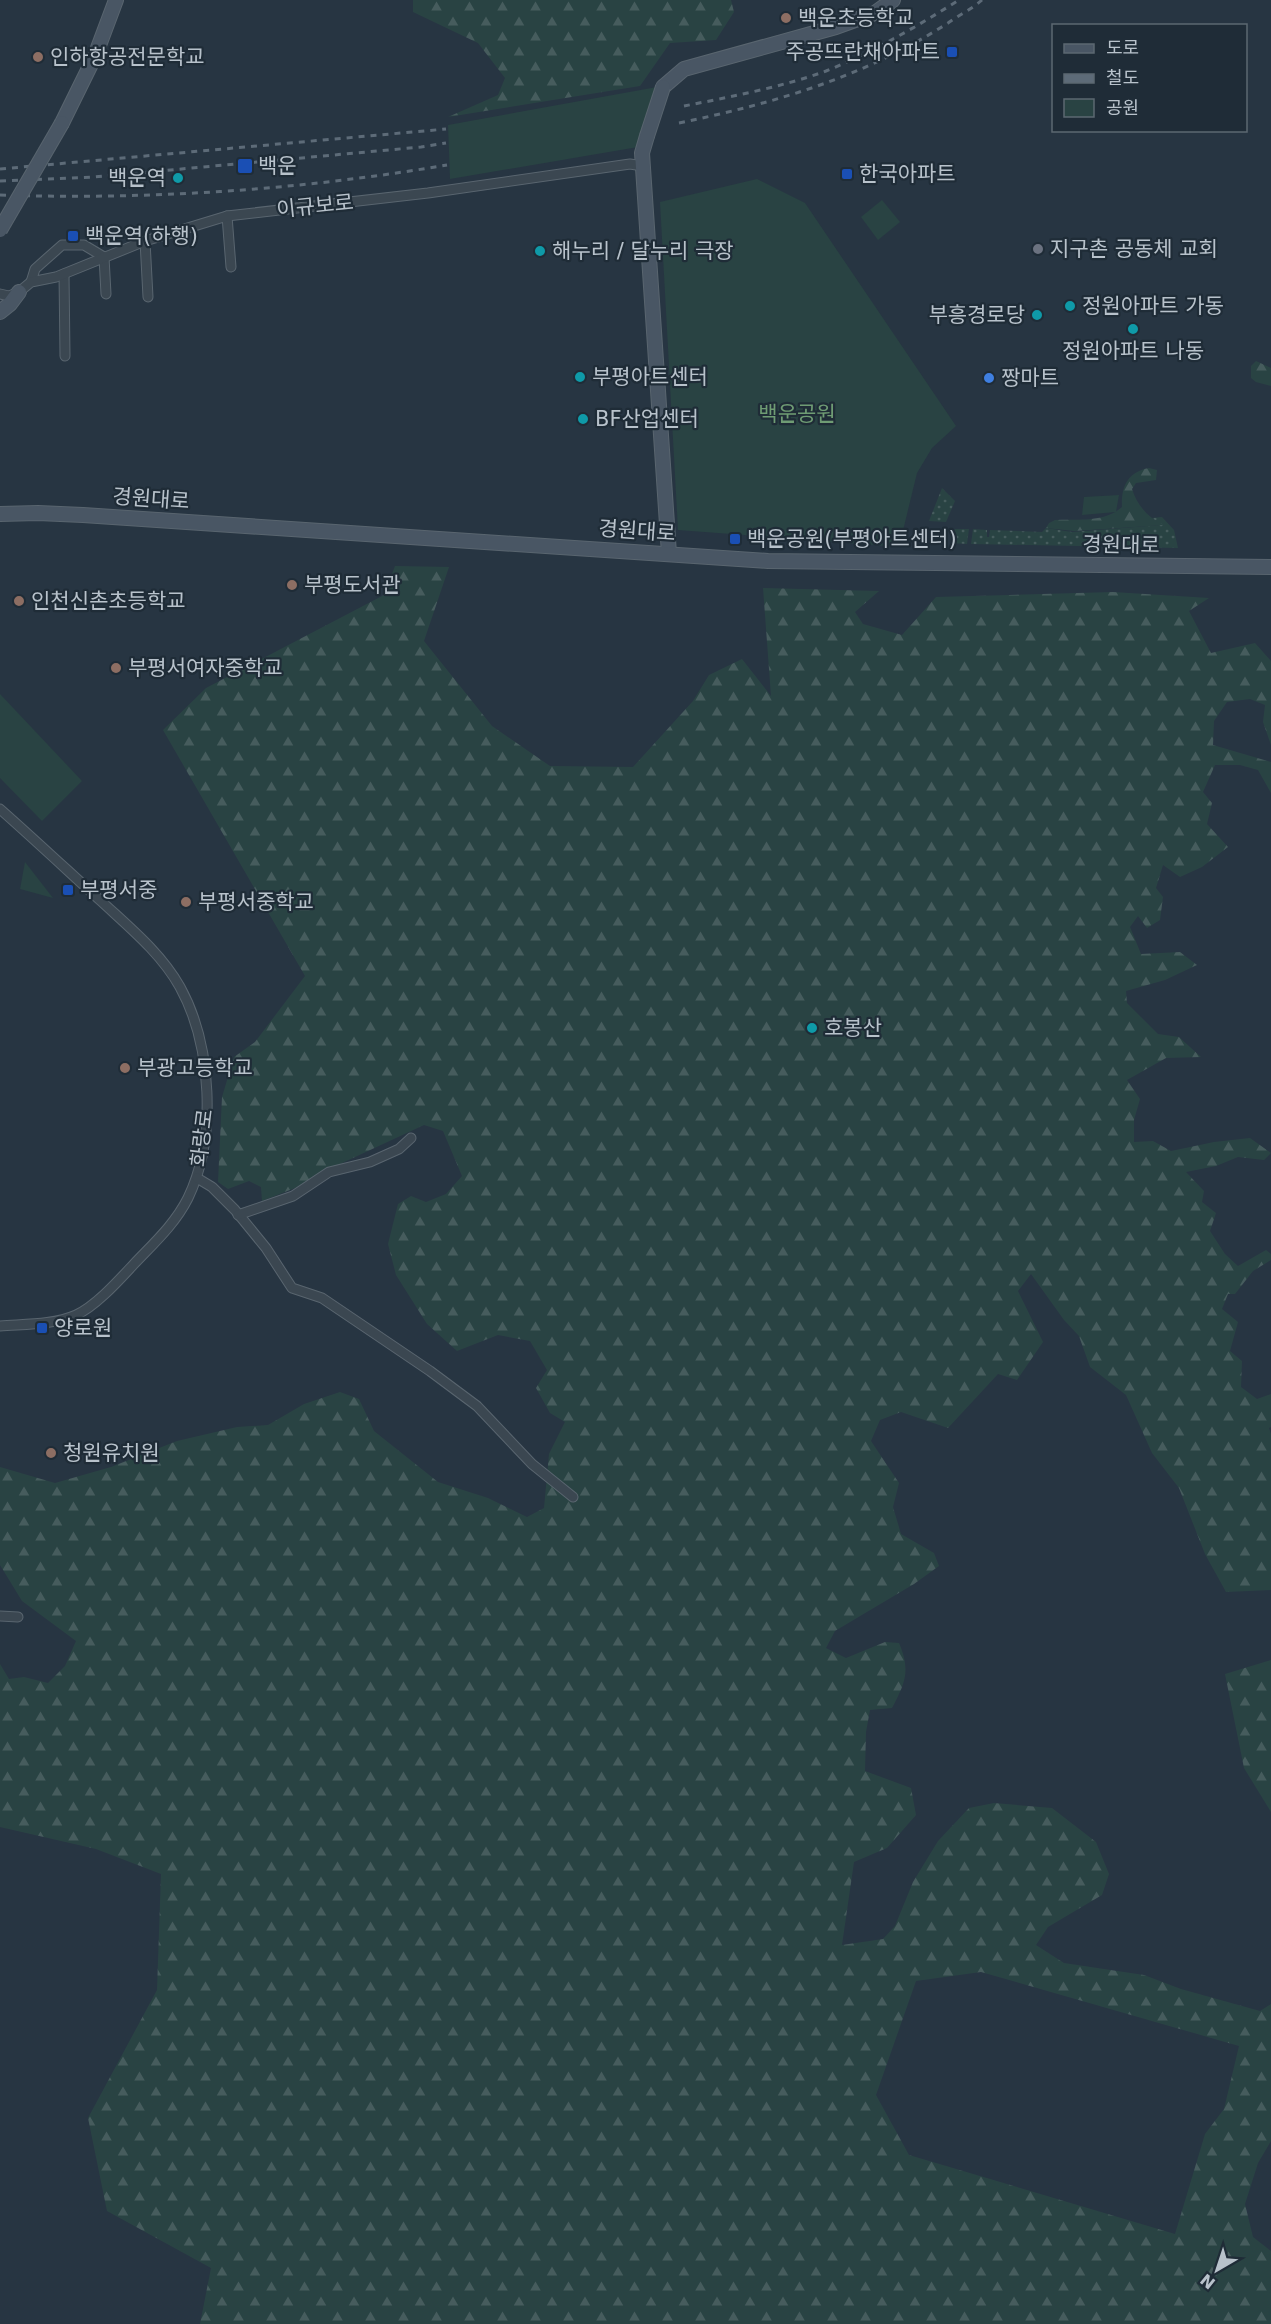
<svg xmlns="http://www.w3.org/2000/svg" width="1271" height="2324" font-family="'DejaVu Sans','Noto Sans KR',sans-serif">
  <style>
    .grass { fill: url(#grass-dots) }
    .forest { fill: url(#forest-firs); fill-rule: evenodd }
    .park { fill: #294343 }
    .lines { fill: none; stroke-linecap: round; stroke-linejoin: round }
    .street-casing { stroke: #59656f; stroke-width: 11 }
    .secondary-casing { stroke: #59656f; stroke-width: 16 }
    .street { stroke: #3b4751; stroke-width: 9 }
    .secondary { stroke: #495664; stroke-width: 14 }
    .rail { stroke: #5d6b78; stroke-width: 3; stroke-dasharray: 6 6; stroke-linecap: butt }
    .secondary-bridge-casing { stroke: #59656f; stroke-width: 16; stroke-linecap: butt }
    .secondary-bridge { stroke: #495664; stroke-width: 14 }
    .education-dot { fill: #8d6e63; stroke: #1f2c37; stroke-width: 2 }
    .transit-dot { fill: #1a4fb4; stroke: #1f2c37; stroke-width: 2 }
    .culture-dot { fill: #0f9aa8; stroke: #1f2c37; stroke-width: 2 }
    .worship-dot { fill: #6b7280; stroke: #1f2c37; stroke-width: 2 }
    .shop-dot { fill: #3f7fe0; stroke: #1f2c37; stroke-width: 2 }
    .labels { text-anchor: middle; stroke-width: 4.5; stroke-linejoin: round; paint-order: stroke }
    .poi-label { font-size: 21px; fill: #b8c2cb; stroke: #1f2c37; text-anchor: start }
    .street-label { font-size: 21px; fill: #b8c2cb; stroke: #1f2c37 }
    .park-label { font-size: 21px; fill: #6f9c74; stroke: #1f2c37 }
  </style>
  <defs>
    <pattern id="grass-dots" width="8" height="8" patternUnits="userSpaceOnUse" patternTransform="scale(1.5)"><rect width="8" height="8" fill="#294343"/><path d="M2 2h.1M6 6h.1" fill="none" stroke="#465c5d" stroke-width="1.8" stroke-linecap="round"/></pattern>
    <pattern id="forest-firs" width="22" height="20" patternUnits="userSpaceOnUse" patternTransform="scale(1.5)"><rect width="22" height="20" fill="#294343"/><path d="M5 1l3.5 6h-7zM16 11l3.5 6h-7z" fill="#465c5d"/></pattern>
  </defs>
  <rect width="100%" height="100%" fill="#273542"/>
  <!-- grass -->
  <g class="grass">
    <polygon points="942,488 955,501 946,522 929,521"/>
    <polygon points="1162,517 1174,530 1178,548 971,544 973,529 987,530 987,537 989,537 990,530 1042,532 1046,528 1072,532 1161,525 1152,518"/>
    <polygon points="955,529 969,529 967,544 951,543 950,534 952,534"/>
  </g>
  <!-- forest -->
  <g class="forest">
    <polygon points="413,0 731,0 734,12 716,40 670,43 640,86 448,117 498,95 505,78 478,43 413,12"/>
    <polygon points="1256,361 1271,368 1271,386 1256,382 1251,378 1251,366"/>
    <path d="M1149 468 1157 470 1156 480 1136 483 1132 489C1137 505 1148 518 1164 525L1074 531 1046 528 1049 523 1055 520C1077 519 1104 523 1122 507 1121 486 1128 472 1149 468Z"/>
    <path d="M395 566 449 567 424 641 492 726 550 766 633 767 693 701 709 675 742 659 771 696 763 588 879 591 855 612 863 624 902 635 936 597 1113 592 1209 598 1189 611 1211 653 1255 643 1271 661V745L1263 722 1265 705 1250 699 1227 702 1214 721 1213 745 1271 762V793L1258 770 1240 765H1215L1203 792 1212 803 1207 824 1228 847 1202 867 1180 877 1163 865 1156 888 1163 897 1160 920 1147 928 1138 916 1130 927 1141 954 1180 952 1197 965 1165 980 1126 991 1127 1003 1158 1034 1179 1037 1201 1057 1166 1058 1127 1080 1140 1099 1134 1120V1142L1153 1141 1171 1151 1214 1142 1250 1138 1271 1153 1264 1160 1238 1157 1216 1166 1186 1172 1204 1191 1202 1202 1216 1213 1210 1231 1225 1254 1238 1266 1266 1250 1271 1254V1260L1253 1271 1235 1294H1228L1222 1309 1238 1322 1230 1351 1242 1361 1241 1387 1257 1399 1271 1394V1427L1269 1428 1271 1434V1590L1226 1592 1205 1554 1179 1488 1152 1453 1126 1395 1090 1367 1079 1336 1064 1320 1031 1274 1018 1291 1043 1342 1017 1380 998 1374 948 1428 901 1412 880 1420 871 1441 899 1483 893 1507 901 1534 934 1553 939 1566 914 1584 835 1631 826 1648 846 1658 885 1642 899 1643C911 1671 905 1683 892 1708L870 1710 866 1732 865 1771 911 1788 916 1815 887 1848 854 1862 842 1945 883 1939 895 1926 913 1882 938 1841 969 1808 994 1803 1052 1808 1096 1842 1109 1874 1102 1895 1048 1927 1036 1945 1064 1963 1144 1975 1181 1989 1260 2011 1271 2004V2141L1258 2163 1245 2204 1253 2237 1271 2251V2324H200L211 2268 107 2211 88 2118 157 1990 161 1874 96 1849 0 1827V1664L9 1679 24 1677 48 1683 65 1666 76 1641 22 1601 0 1565V1467L55 1483 111 1467 177 1441 237 1427 268 1425 304 1404 340 1392 359 1399 374 1431 438 1482 488 1498 527 1517 544 1508 549 1454 565 1422 550 1413 536 1388 547 1370 530 1341 498 1335 457 1351 427 1324 396 1275 388 1244 398 1204 411 1196 426 1202 446 1194 462 1176 443 1131 424 1125 340 1164 295 1188 262 1201 261 1187 249 1181 228 1189 218 1182 222 1097 234 1057 255 1042 305 976 163 730 206 688 384 595ZM981 1972 1239 2046 1224 2109 1205 2134 1175 2234 909 2155 876 2095 916 1981Z"/>
    <polygon points="1271,1660 1271,1812 1244,1768 1225,1674"/>
  </g>
  <!-- park -->
  <g class="park">
    <polygon points="657,87 638,147 450,179 448,125"/>
    <polygon points="757,179 805,203 956,426 932,448 917,473 899,547 678,530 660,202"/>
    <polygon points="882,200 900,222 878,240 861,217"/>
    <polygon points="1119,495 1116,512 1082,515 1084,497"/>
    <polygon points="0,694 82,781 42,821 0,778"/>
    <polygon points="25,862 53,898 20,889"/>
  </g>
  <g class="lines">
    <defs>
      <g id="street">
        <polyline points="227,216 231,267"/>
        <polyline points="145,241 148,297"/>
        <polyline points="104,257 106,294"/>
        <polyline points="64,274 65,356"/>
        <polyline points="31,282 35,269 62,245 84,245 104,257"/>
        <polyline points="0,294 9,296 19,292 31,282 56,277 145,241 227,216 428,193 630,164 643,166"/>
        <path d="M0 809C34 839 67 870 101 901 129 927 161 953 180 987 212 1045 217 1138 188 1198 175 1224 154 1243 134 1264 119 1280 96 1306 76 1315 53 1325 25 1324 0 1326"/>
        <polyline points="197,1178 212,1187 235,1210 266,1248 292,1288 322,1298 430,1371 477,1406 532,1464 573,1497"/>
        <polyline points="238,1215 293,1196 329,1172 370,1162 399,1149 411,1138"/>
        <polyline points="0,1616 18,1617"/>
      </g>
      <g id="secondary">
        <polyline points="663,87 684,69 836,27 875,13 893,0"/>
        <polyline points="62,123 95,56 116,0"/>
        <polyline points="647,136 642,153 669,554"/>
        <polyline points="0,312 10,304 19,292"/>
        <polyline points="0,514 38,513 83,515 768,561 1271,567"/>
      </g>
    </defs>
    <!-- street casing -->
    <use href="#street" class="street-casing"/>
    <!-- secondary casing -->
    <use href="#secondary" class="secondary-casing"/>
    <!-- street -->
    <use href="#street" class="street"/>
    <!-- secondary -->
    <use href="#secondary" class="secondary"/>
    <!-- rail -->
    <g class="rail">
      <path d="M684 106C730 97 782 87 826 71 873 52 916 27 959 0"/>
      <path d="M679 123C775 103 864 77 948 23 959 15 972 9 982 0"/>
      <polyline points="0,169 446,129"/>
      <polyline points="0,181 94,177 421,147 446,143"/>
      <path d="M0 195C149 200 300 190 447 165"/>
    </g>
    <defs>
      <g id="secondary-bridge">
        <polyline points="647,136 663,87"/>
        <polyline points="0,230 62,123"/>
      </g>
    </defs>
    <!-- secondary-bridge casing -->
    <use href="#secondary-bridge" class="secondary-bridge-casing"/>
    <!-- secondary-bridge -->
    <use href="#secondary-bridge" class="secondary-bridge"/>
  </g>
  <!-- markers -->
  <g class="education-dot">
    <circle cx="786" cy="18" r="6"/>
    <circle cx="38" cy="57" r="6"/>
    <circle cx="292" cy="585" r="6"/>
    <circle cx="19" cy="601" r="6"/>
    <circle cx="116" cy="668" r="6"/>
    <circle cx="186" cy="902" r="6"/>
    <circle cx="125" cy="1068" r="6"/>
    <circle cx="51" cy="1453" r="6"/>
  </g>
  <g class="transit-dot">
    <rect x="946" y="46" width="12" height="12" rx="3"/>
    <rect x="237" y="158" width="16" height="16" rx="3"/>
    <rect x="841" y="168" width="12" height="12" rx="3"/>
    <rect x="67" y="230" width="12" height="12" rx="3"/>
    <rect x="729" y="533" width="12" height="12" rx="3"/>
    <rect x="62" y="884" width="12" height="12" rx="3"/>
    <rect x="36" y="1322" width="12" height="12" rx="3"/>
  </g>
  <g class="culture-dot">
    <circle cx="178" cy="178" r="6"/>
    <circle cx="540" cy="251" r="6"/>
    <circle cx="1070" cy="306" r="6"/>
    <circle cx="1037" cy="315" r="6"/>
    <circle cx="1133" cy="329" r="6"/>
    <circle cx="580" cy="377" r="6"/>
    <circle cx="583" cy="419" r="6"/>
    <circle cx="812" cy="1028" r="6"/>
  </g>
  <circle class="worship-dot" cx="1038" cy="249" r="6"/>
  <circle class="shop-dot" cx="989" cy="378" r="6"/>
  <g class="labels">
    <!-- poi labels -->
    <g class="poi-label">
      <text x="798" y="25">백운초등학교</text>
      <text x="940" y="59" text-anchor="end">주공뜨란채아파트</text>
      <text x="50" y="64">인하항공전문학교</text>
      <text x="258" y="173">백운</text>
      <text x="859" y="181">한국아파트</text>
      <text x="166" y="185" text-anchor="end">백운역</text>
      <text x="85" y="243">백운역(하행)</text>
      <text x="1050" y="256">지구촌 공동체 교회</text>
      <text x="552" y="258">해누리 / 달누리 극장</text>
      <text x="1082" y="313">정원아파트 가동</text>
      <text x="1025" y="322" text-anchor="end">부흥경로당</text>
      <text x="1133" y="358" text-anchor="middle">정원아파트 나동</text>
      <text x="592" y="384">부평아트센터</text>
      <text x="1001" y="385">짱마트</text>
      <text x="595" y="426">BF산업센터</text>
      <text x="747" y="546">백운공원(부평아트센터)</text>
      <text x="304" y="592">부평도서관</text>
      <text x="31" y="608">인천신촌초등학교</text>
      <text x="128" y="675">부평서여자중학교</text>
      <text x="80" y="897">부평서중</text>
      <text x="198" y="909">부평서중학교</text>
      <text x="824" y="1035">호봉산</text>
      <text x="137" y="1075">부광고등학교</text>
      <text x="54" y="1335">양로원</text>
      <text x="63" y="1460">청원유치원</text>
    </g>
    <!-- street labels -->
    <g class="street-label">
      <text transform="translate(315 206) rotate(-6)" y="7">이규보로</text>
      <text transform="translate(151 499) rotate(4)" y="7">경원대로</text>
      <text transform="translate(637 531) rotate(4)" y="7">경원대로</text>
      <text transform="translate(1121 545) rotate(1)" y="7">경원대로</text>
      <text transform="translate(202 1138) rotate(-83)" y="7">화랑로</text>
    </g>
    <!-- park labels -->
    <g class="park-label">
      <text x="797" y="421">백운공원</text>
    </g>
  </g>
  <!-- legend -->
  <rect x="1052" y="24" width="195" height="108" fill="#1f2c37" stroke="#5c6872" stroke-width="1.5"/>
  <rect x="1064" y="44" width="30" height="9" fill="#495664" stroke="#5c6872" stroke-width="1.5"/>
  <text x="1106" y="54" font-size="18" fill="#b8c2cb">도로</text>
  <rect x="1064" y="74" width="30" height="9" fill="#5d6b78" stroke="#5c6872" stroke-width="1.5"/>
  <text x="1106" y="84" font-size="18" fill="#b8c2cb">철도</text>
  <rect x="1064" y="99" width="30" height="18" fill="#294343" stroke="#5c6872" stroke-width="1.5"/>
  <text x="1106" y="114" font-size="18" fill="#b8c2cb">공원</text>
  <!-- north arrow -->
  <g transform="translate(1217 2270) rotate(219)" stroke="#1f2c37" stroke-width="4.5" paint-order="stroke">
  <path d="M0-4.5L10 22L0 15L-10 22Z" fill="#b8c2cb"/>
  <text y="-9" font-size="16" font-weight="bold" text-anchor="middle" fill="#b8c2cb">N</text>
  </g>
</svg>
